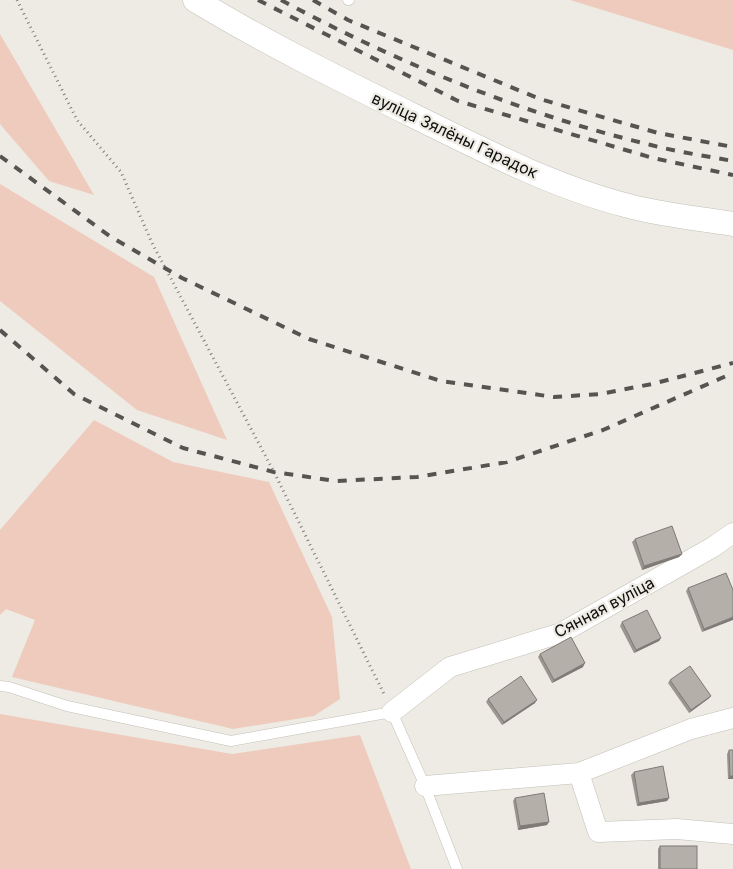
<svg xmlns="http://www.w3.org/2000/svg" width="733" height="869" font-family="Inter,sans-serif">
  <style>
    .green { fill: #efcbbd }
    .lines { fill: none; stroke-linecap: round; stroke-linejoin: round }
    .service-casing { stroke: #c2c0b8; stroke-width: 11 }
    .minor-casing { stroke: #c2c0b8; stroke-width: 21 }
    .tertiary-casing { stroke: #c2c0b8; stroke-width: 25 }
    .path { stroke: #807e79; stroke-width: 3; stroke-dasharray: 1 4; stroke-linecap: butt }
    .service { stroke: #fff; stroke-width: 10 }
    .minor { stroke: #fff; stroke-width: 20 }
    .tertiary { stroke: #fff; stroke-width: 24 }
    .rail { stroke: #565451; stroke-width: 4; stroke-dasharray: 9 9; stroke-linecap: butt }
    .wall { fill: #9c9691 }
    .shaded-wall { fill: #7f7a76 }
    .building { fill: #b5afa9; stroke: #7f7a76 }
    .labels { text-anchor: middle; stroke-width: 4.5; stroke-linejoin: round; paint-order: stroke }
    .street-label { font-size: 16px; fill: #100f0d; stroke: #edebe3 }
  </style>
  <rect width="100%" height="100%" fill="#edebe3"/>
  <!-- green -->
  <g class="green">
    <polygon points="570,0 733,0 733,50"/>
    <polygon points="0,34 94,195 49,181 0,124"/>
    <polygon points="0,184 154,277 227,440 137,410 0,301"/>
    <polygon points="94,420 173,462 269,482 332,617 340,699 314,716 233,729 12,677 35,620 6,609 0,615 0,530"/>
    <polygon points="0,714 232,754 360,735 411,869 0,869"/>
  </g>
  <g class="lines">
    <defs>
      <g id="service">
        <polyline points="348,0 349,0"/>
        <polyline points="0,686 9,687 67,706 231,741 392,712 425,786 457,869"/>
      </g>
      <g id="minor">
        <polyline points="392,712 450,667 561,633 713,547 733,533"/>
        <polyline points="579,773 598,832 677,829 733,834"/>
        <polyline points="425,786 579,773 691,729 733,718"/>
      </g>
      <path id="tertiary" d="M195 0C266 43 341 80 416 117 483 150 552 186 625 205 660 215 697 218 733 224"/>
    </defs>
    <!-- service casing -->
    <use href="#service" class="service-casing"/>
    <!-- minor casing -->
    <use href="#minor" class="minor-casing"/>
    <!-- tertiary casing -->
    <use href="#tertiary" class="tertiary-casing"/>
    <!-- path -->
    <polyline class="path" points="17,0 77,120 121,172 152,243 274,472 385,696"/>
    <!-- service -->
    <use href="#service" class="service"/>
    <!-- minor -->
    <use href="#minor" class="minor"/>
    <!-- tertiary -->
    <use href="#tertiary" class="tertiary"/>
    <!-- rail -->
    <g class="rail">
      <polyline points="258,0 458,101 653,158 733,175"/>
      <path d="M281 0C398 63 522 114 651 145 678 152 706 156 733 161"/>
      <polyline points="313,0 348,20 540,99 658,133 733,147"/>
      <polyline points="0,156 111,237 182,278 309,339 441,381 554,397 600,394 652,384 733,363"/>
      <polyline points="0,330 74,394 183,448 274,472 336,481 417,477 507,462 603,430 733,373"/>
    </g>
  </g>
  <!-- wall -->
  <g class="wall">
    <polygon points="635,539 682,554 679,557 642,570 632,542"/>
    <polygon points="688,588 733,590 702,632 686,591"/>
    <polygon points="622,622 661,638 659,641 634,653 620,626"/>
    <polygon points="540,654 583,667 552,683 538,657"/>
    <polygon points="670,680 711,696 708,699 689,713 668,683"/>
    <polygon points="488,699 535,703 502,725 486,702"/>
    <polygon points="729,750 733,779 728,779 727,754"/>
    <polygon points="634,772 669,798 667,801 637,806 631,775"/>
    <polygon points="515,798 547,825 518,830 513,801"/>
    <polygon points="660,846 697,869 658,869 658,849"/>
  </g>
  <!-- shaded-wall -->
  <g class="shaded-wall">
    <polygon points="682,554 679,557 642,570 644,566"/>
    <polygon points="733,617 733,620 702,632 704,629"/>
    <polygon points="661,638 659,641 634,653 636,650"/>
    <polygon points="585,663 583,667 552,683 554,680"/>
    <polygon points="711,696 708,699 689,713 691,710"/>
    <polygon points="537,700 535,703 502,725 504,722"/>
    <polygon points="730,776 733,776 733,779 728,779"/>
    <polygon points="669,798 667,801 637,806 639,803"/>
    <polygon points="549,822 547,825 518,830 520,826"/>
  </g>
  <!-- building -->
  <g class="building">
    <polygon points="672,526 682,554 644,566 635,539"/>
    <polygon points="726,573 733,590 733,617 704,629 688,588"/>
    <polygon points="647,610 661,638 636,650 622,622"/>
    <polygon points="571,637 585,663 554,680 540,654"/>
    <polygon points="690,666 711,696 691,710 670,680"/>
    <polygon points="521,676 537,700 504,722 488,699"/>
    <polygon points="729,750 733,750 733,776 730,776"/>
    <polygon points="663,766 669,798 639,803 634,772"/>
    <polygon points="544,793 549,822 520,826 515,798"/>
    <rect x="660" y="846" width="37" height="23"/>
  </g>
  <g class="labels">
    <!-- street labels -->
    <g class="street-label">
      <text transform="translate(455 135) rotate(25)" y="6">вуліца Зялёны Гарадок</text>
      <text transform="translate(604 607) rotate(-28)" y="6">Сянная вуліца</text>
    </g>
  </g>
</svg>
